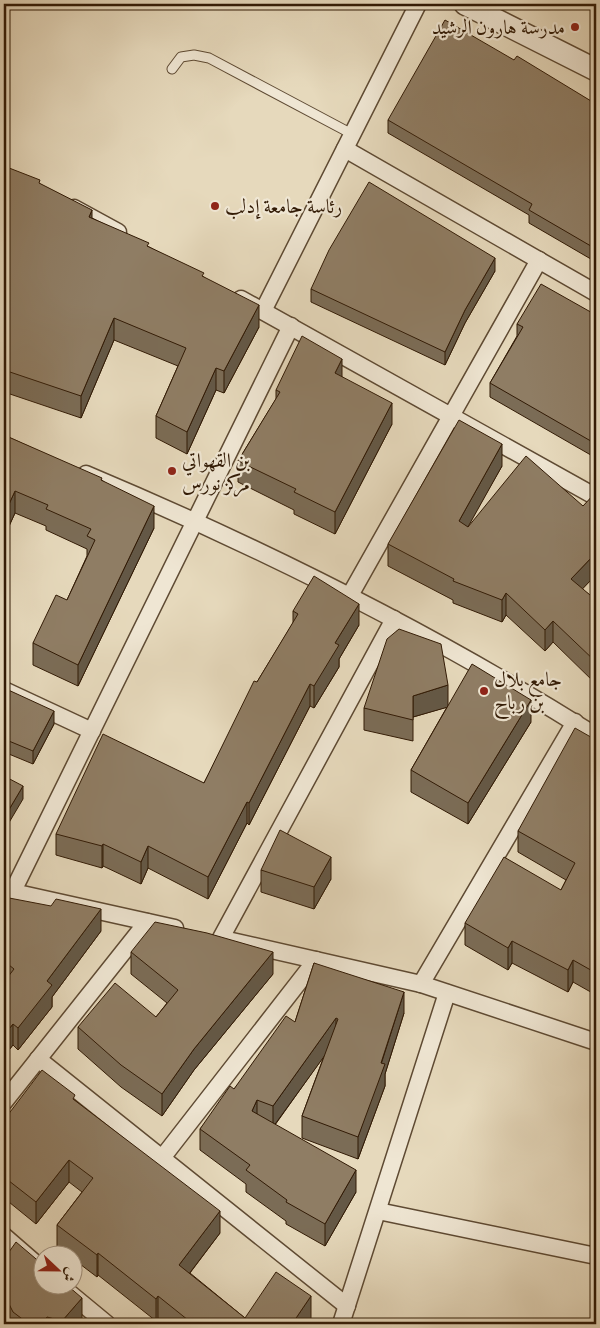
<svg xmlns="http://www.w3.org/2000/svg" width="600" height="1328" font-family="Vollkorn,Amiri,serif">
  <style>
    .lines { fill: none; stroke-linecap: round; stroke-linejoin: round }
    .service-casing { stroke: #5e4a33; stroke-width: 11 }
    .minor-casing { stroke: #5e4a33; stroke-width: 19 }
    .tertiary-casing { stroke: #5e4a33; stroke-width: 24 }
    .service { stroke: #efe6d3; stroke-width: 9 }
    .minor { stroke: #efe6d3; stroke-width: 16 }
    .tertiary { stroke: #efe6d3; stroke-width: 21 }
    .wall { fill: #7b6c56; stroke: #311a05 }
    .shaded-wall { fill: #645846; stroke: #311a05 }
    .building { fill: #8f7d64; stroke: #311a05 }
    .poi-dot { fill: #8f2418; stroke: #efe6d3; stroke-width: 2 }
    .labels { text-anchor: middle; stroke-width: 4.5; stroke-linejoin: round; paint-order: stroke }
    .poi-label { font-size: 20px; fill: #311a05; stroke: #efe6d3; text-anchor: start }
  </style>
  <rect width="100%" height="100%" fill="#e6d9bc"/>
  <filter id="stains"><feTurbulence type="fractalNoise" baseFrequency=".004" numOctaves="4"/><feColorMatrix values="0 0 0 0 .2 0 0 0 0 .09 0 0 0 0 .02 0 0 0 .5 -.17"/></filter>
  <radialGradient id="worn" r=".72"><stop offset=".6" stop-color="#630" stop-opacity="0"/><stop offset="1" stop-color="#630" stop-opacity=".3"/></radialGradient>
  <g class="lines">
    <defs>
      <polyline id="service" points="172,69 181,57 194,55 209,58 352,134"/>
      <g id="minor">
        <polyline points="345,149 596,293"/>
        <polyline points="74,208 118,232"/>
        <polyline points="241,299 596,497"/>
        <polyline points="263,311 418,4"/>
        <path d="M86 474C262 548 434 634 596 736"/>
        <polyline points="349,597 539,260"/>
        <polyline points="4,690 92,731"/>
        <polyline points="4,890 175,928"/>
        <polyline points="13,891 291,326"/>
        <polyline points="221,938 394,619"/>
        <polyline points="223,939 421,984 596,1042"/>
        <polyline points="421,984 575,722"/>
        <polyline points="38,1059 347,1306"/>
        <polyline points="4,1102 147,922"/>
        <polyline points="162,1158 316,960"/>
        <polyline points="378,1211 596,1256"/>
        <polyline points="4,1236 42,1269"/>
        <polyline points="61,1286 107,1324"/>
        <polyline points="341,1324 447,993"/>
      </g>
      <polyline id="tertiary" points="465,4 596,70"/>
    </defs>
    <!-- service casing -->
    <use href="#service" class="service-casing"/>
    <!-- minor casing -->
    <use href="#minor" class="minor-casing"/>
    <!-- tertiary casing -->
    <use href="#tertiary" class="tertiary-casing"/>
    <!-- service -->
    <use href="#service" class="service"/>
    <!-- minor -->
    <use href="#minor" class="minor"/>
    <!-- tertiary -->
    <use href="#tertiary" class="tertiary"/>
  </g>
  <!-- wall -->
  <g class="wall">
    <polygon points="514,60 596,104 596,262 529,223 529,215 388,133 388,120"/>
    <polygon points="4,166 40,184 92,218 149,247 204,277 259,327 224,393 216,390 187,454 156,438 156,416 178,366 114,340 81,418 4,392"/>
    <polygon points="495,271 465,323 445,365 311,302 311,289"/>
    <polygon points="596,315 596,458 490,397 490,383 517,336 517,324"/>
    <polygon points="342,377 392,424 335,534 294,514 294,510 238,482 238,461 276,399 276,390"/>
    <polygon points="4,435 102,480 154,528 78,686 33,665 33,643 67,600 87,556 87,549 46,530 46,526 15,513 4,537"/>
    <polygon points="502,466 467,527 583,506 596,494 596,583 592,579 582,589 596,600 596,684 553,642 545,651 506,615 502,622 453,603 453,600 388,566 388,544"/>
    <polygon points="293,611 359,625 339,659 339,667 314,708 310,706 249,825 247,823 208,899 148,868 141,884 103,866 102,868 56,855 56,834 204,783 257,682 293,623"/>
    <polygon points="4,688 54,724 33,764 4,752"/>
    <polygon points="447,707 413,717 413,741 364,730 364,708 448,707 531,722 468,824 411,792 411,770"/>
    <polygon points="596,740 596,995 573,982 568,992 512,963 508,970 465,945 465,923 561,890 566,880 518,852 518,831"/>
    <polygon points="261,870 331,879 314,909 261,892"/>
    <polygon points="4,897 101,931 52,997 52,1007 18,1050 13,1045 4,1056"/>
    <polygon points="131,952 273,974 194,1070 162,1116 121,1087 78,1049 78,1027 156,1017 167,1003 131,974"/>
    <polygon points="314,963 404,1013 385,1074 385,1086 358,1159 302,1138 302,1116 324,1056 275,1125 356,1192 325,1246 286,1224 286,1221 246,1192 246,1184 200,1150 200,1129 234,1089 295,1022"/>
    <polygon points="75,1100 220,1233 190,1273 245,1318 311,1318 307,1324 166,1324 158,1318 156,1321 98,1275 97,1277 72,1258 72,1256 69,1256 57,1247 57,1225 82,1192 69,1182 36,1224 4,1198 4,1120"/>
    <polygon points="4,1259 82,1319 78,1324 8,1324 4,1316"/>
  </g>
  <!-- shaded-wall -->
  <g class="shaded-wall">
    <polygon points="92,210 92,231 89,217"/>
    <polygon points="495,258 495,271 465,323 445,365 445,352 465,310"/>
    <polygon points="259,305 259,327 224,393 224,371"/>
    <polygon points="114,318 114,340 81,418 81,396"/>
    <polygon points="342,359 342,380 335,373"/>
    <polygon points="216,368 216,390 187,454 187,432"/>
    <polygon points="392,403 392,424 335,534 335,512"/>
    <polygon points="502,444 502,466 459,543 459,521"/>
    <polygon points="15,491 15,513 4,537 4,515"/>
    <polygon points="154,506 154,528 78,686 78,665"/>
    <polygon points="592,557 592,579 571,601 571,579"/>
    <polygon points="506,593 506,615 502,622 502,600"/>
    <polygon points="359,604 359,625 339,659 339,667 314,708 314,686 335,643"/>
    <polygon points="553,621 553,642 545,651 545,630"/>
    <polygon points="310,684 310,706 249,825 249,803"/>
    <polygon points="448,685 448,707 413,717 413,696"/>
    <polygon points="531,700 531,722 468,824 468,803"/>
    <polygon points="54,711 54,724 33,764 33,751"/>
    <polygon points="23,786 23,799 4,831 4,818"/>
    <polygon points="247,802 247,823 208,899 208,877"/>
    <polygon points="103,844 103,866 102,868 102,846"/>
    <polygon points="148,846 148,868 141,884 141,862"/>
    <polygon points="331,857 331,879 314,909 314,887"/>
    <polygon points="101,909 101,931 52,997 52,1007 18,1050 18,1028 47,981"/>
    <polygon points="512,941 512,963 508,970 508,948"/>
    <polygon points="273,952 273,974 194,1070 162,1116 162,1094 194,1049"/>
    <polygon points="573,960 573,982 568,992 568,970"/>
    <polygon points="404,992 404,1013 385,1074 385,1086 358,1159 358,1137"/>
    <polygon points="336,1018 336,1040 273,1127 273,1106"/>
    <polygon points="13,1024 13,1045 4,1056 4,1035"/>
    <polygon points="257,1100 257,1122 252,1111"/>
    <polygon points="69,1160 69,1182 36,1224 36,1202"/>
    <polygon points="356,1170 356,1192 325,1246 325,1224"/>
    <polygon points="220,1211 220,1233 179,1287 179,1265"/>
    <polygon points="98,1253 98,1275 97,1277 97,1255"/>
    <polygon points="158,1296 158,1318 156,1321 156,1299"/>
    <polygon points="311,1296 311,1318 307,1324 292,1324"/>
    <polygon points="82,1298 82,1319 78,1324 62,1324 62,1321"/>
    <polygon points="47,1317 47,1324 41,1324"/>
  </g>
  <!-- building -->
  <g class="building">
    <polygon points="445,20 514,60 517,56 596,104 596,249 529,210 532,204 388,120"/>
    <polygon points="4,166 40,180 39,183 92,210 89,217 149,243 147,246 204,273 202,276 259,305 224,371 216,368 187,432 156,416 186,348 114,318 81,396 4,370"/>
    <polygon points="369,182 495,258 465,310 445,352 311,289 329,250"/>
    <polygon points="541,284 596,315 596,444 490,383 523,327 517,324"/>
    <polygon points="302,336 342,359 335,373 392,403 335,512 294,492 296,489 238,461 280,392 276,390"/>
    <polygon points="459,420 502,444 459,521 468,527 526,456 583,506 595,493 596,494 596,561 592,557 571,579 596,600 596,662 553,621 545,630 506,593 502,600 453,581 454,579 388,544"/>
    <polygon points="4,435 102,478 101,480 154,506 78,665 33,643 56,595 67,600 95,540 87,536 91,529 46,509 48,505 15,491 4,515"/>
    <polygon points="314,576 359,604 335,643 339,645 314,686 310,684 249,803 247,802 208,877 148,846 141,862 103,844 102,846 56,834 103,734 204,783 254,681 257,682 298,614 293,611"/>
    <polygon points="399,629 441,644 448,685 413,696 413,720 364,708 387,639"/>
    <polygon points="472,664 531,700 468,803 411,770"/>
    <polygon points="4,688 54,711 33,751 4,739"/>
    <polygon points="575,728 596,740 596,916 595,917 596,918 596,973 573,960 568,970 512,941 508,948 465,923 504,857 561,890 575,863 518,831"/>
    <polygon points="4,776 23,786 4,818"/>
    <polygon points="280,830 331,857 314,887 261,870"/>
    <polygon points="4,897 51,906 56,899 101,909 47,981 52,985 18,1028 13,1024 4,1035 4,982 14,969 4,961"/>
    <polygon points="155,922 207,933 273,952 194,1049 162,1094 121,1065 78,1027 115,983 156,1017 178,990 131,952"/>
    <polygon points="314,963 404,992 381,1063 385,1064 358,1137 302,1116 338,1019 336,1018 273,1106 257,1100 252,1111 356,1170 325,1224 286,1202 287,1200 246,1170 250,1165 200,1129 230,1086 234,1089 286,1016 295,1022"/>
    <polygon points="42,1070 75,1095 73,1099 220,1211 179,1265 245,1318 276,1272 311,1296 292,1324 193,1324 158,1296 156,1299 98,1253 97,1255 57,1225 93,1178 69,1160 36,1202 4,1177 4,1120"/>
    <polygon points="16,1242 42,1264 42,1286 68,1286 82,1298 62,1321 47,1317 41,1324 29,1324 13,1312 4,1294 4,1259"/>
  </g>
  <!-- markers -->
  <g class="poi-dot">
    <circle cx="575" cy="27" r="5"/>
    <circle cx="215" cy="206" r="5"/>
    <circle cx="172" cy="471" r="5"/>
    <circle cx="484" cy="691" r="5"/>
  </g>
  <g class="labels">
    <!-- poi labels -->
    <g class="poi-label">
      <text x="565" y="34" text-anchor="end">مدرسة هارون الرشيد</text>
      <text x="225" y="213">رئاسة جامعة إدلب</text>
      <text x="182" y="467">بن القهواتي<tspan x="182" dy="23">مركز نورس</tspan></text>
      <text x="494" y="686">جامع بلال<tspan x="494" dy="23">بن رباح</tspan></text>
    </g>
  </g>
  <!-- margin -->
  <rect width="600" height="1328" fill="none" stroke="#e6d9bc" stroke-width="20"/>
  <rect x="5" y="5" width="590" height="1318" fill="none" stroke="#311a05" stroke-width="2.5"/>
  <rect x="10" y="10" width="580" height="1308" fill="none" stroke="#311a05"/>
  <!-- north arrow -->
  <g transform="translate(58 1270) rotate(112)"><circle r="24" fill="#efe6d3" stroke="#a39481"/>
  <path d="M0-4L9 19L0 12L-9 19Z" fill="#8f2418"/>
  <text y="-8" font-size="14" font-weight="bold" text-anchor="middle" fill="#311a05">ش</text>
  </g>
  <rect width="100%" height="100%" filter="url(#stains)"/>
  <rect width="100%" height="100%" fill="url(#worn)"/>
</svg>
